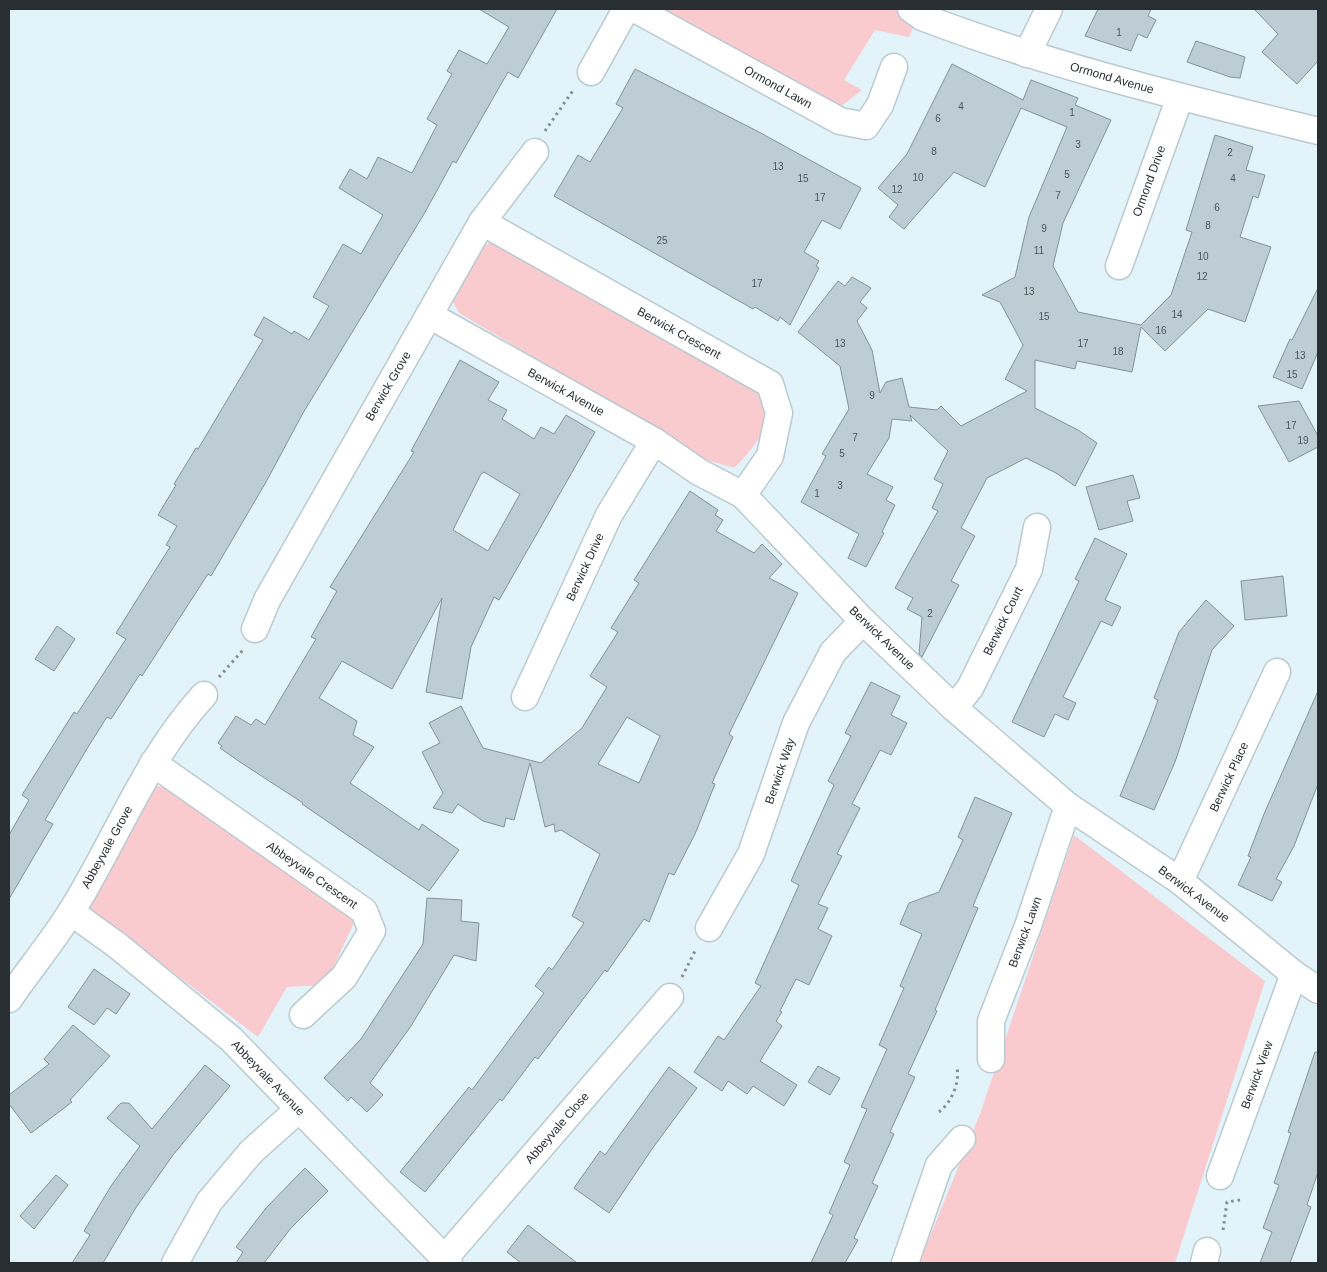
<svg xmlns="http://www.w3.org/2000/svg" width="1327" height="1272" font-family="Helvetica,sans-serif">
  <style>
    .green { fill: #facbce }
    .building { fill: #bdcdd3; stroke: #849399; fill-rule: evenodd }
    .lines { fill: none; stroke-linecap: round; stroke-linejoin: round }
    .street-casing { stroke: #bacad1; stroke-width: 29 }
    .path { stroke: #848f94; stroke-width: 3; stroke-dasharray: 2.5 4; stroke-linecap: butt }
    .street { stroke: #fff; stroke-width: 26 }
    .labels { text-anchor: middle; stroke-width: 5; stroke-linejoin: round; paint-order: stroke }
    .number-label { font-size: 10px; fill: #4d565a }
    .street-label { font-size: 12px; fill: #282e31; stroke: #fff }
  </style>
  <rect width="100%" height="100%" fill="#e3f3fa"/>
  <!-- green -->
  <g class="green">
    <polygon points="656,9 896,9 916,20 909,37 875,30 844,80 862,90 840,107"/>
    <path d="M491 242 500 244 759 389C762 396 765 404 766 412 769 431 747 456 734 468L707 460 459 313 451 299 478 249Z"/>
    <polygon points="155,786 169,788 360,910 325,985 287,987 258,1037 87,907"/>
    <polygon points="1074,835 1265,981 1175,1263 919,1263 980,1114"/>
  </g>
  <!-- building -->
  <g class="building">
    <polygon points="479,9 557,9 518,78 508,72 456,163 453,161 424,214 303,413 266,482 211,576 208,574 142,676 140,674 111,719 107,717 88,747 45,820 53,824 9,899 9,835 29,800 22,795 74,712 77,714 126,639 116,633 170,547 166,545 177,526 158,515 176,485 174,484 196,448 198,449 263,340 254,335 264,317 292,334 294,331 309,340 329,306 313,297 343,244 361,254 383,215 339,188 350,169 367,179 378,157 412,173 437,125 427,119 452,74 447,71 459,50 487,64 509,27"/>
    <polygon points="1098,9 1151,9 1148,16 1156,20 1147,38 1138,34 1131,51 1085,36"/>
    <polygon points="1254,9 1318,9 1318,61 1297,84 1262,52 1278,34"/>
    <polygon points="1196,41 1245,57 1240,78 1230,77 1187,62"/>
    <polygon points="952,64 1023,100 1031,80 1078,98 1075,105 1111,120 1063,223 1053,266 1078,312 1141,325 1171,295 1192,232 1186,230 1215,135 1253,147 1246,170 1265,175 1258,198 1253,196 1240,237 1271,247 1245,322 1208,309 1165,351 1141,327 1132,372 1077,361 1075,369 1035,360 1035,408 1078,430 1097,443 1075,486 1056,473 1026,458 987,478 961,528 975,536 951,581 959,585 922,657 919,654 922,617 907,609 913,598 895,588 938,511 932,508 943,484 934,479 948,451 910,415 912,421 892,419 889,438 867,474 893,487 886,500 895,505 882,532 884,533 866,567 848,558 859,534 801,502 826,456 822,454 849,409 840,366 798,332 838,281 845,286 852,277 871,288 860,302 867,308 857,321 872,350 880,393 886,382 902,378 909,407 937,410 941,406 961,426 1027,391 1005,379 1023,345 1000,302 982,295 1015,277 1029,217 1067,127 1021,108 985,187 954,172 904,229 889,217 898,205 878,188 907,154"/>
    <polygon points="635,69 757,131 861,188 840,229 822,220 804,252 819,261 816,266 819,268 790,325 780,317 778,321 755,307 753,309 554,196 578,155 590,162 623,108 616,104"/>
    <polygon points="1318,288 1318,352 1302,389 1273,377 1290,339 1292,340"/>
    <path d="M460 360 499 382 488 400 507 410 502 419 534 439 541 427 554 434 566 415 595 432 499 600 494 597 471 647 462 699 426 692 442 598 392 689 342 661 319 698 357 721 353 735 374 747 350 783 419 830 422 824 459 850 429 891 302 804 303 803 240 762 220 748 222 746 218 743 236 716 251 725 256 719 265 725 316 639 311 637 337 591 330 587 414 452 411 451ZM484 472 520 494 488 551 453 530 481 474Z"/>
    <polygon points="1299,401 1318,436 1318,447 1289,462 1258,406"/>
    <polygon points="1133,475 1140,498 1127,501 1133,521 1099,530 1086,487"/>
    <path d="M690 491 718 510 715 515 723 520 716 531 754 553 762 544 782 564 769 578 798 593 729 734 733 737 712 783 715 784 695 834 674 875 669 873 649 922 644 919 607 972 605 970 538 1059 535 1057 502 1101 500 1099 425 1192 400 1172 469 1087 472 1090 544 993 535 986 549 967 552 970 584 923 572 916 600 854 561 830 555 832 554 824 545 827 530 763 514 820 506 818 504 827 483 821 458 804 452 813 433 808 443 793 422 752 440 743 429 723 461 706 483 748 541 763 582 728 607 687 590 676 618 632 611 628 639 583 634 580ZM627 717 660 736 639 783 598 764Z"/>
    <polygon points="1095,538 1127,554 1105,600 1121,607 1112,626 1101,621 1063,697 1076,703 1068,720 1055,714 1044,737 1012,722 1079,581 1075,579"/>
    <polygon points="1283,576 1287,616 1245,620 1241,581"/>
    <polygon points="1206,600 1234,626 1212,650 1175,762 1154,810 1120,796 1149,725 1158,700 1154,698 1179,632"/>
    <polygon points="57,626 75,639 54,671 35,659"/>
    <polygon points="871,682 900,696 891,715 907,723 891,755 880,750 852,804 860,808 837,854 842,856 818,904 828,908 818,929 832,936 809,985 796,979 780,1011 782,1012 776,1021 782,1026 760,1061 797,1085 784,1106 753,1086 747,1094 728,1081 722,1091 694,1072 718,1036 724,1040 761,986 755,983 799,885 791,881 834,785 828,781 851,736 845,733"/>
    <polygon points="1318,691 1318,784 1294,846 1276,879 1282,882 1272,901 1238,885 1251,857 1248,856 1264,814"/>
    <polygon points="975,797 1012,813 973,906 978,908 935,1010 937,1011 908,1074 915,1077 890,1132 894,1134 872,1183 878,1186 854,1238 858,1240 845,1263 811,1263 833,1215 829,1213 850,1165 844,1162 867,1109 861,1107 887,1049 879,1045 904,988 900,986 922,934 900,924 909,903 939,892 963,840 958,837"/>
    <polygon points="427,898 462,900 461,921 479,923 476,961 454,955 411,1026 370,1083 383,1095 367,1112 351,1097 348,1101 324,1078 361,1039 423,944"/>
    <polygon points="94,969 130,994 116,1014 107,1008 94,1025 68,1007"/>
    <polygon points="73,1025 110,1056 70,1100 72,1102 31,1133 9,1104 9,1095 49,1064 44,1059"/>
    <polygon points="1315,1052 1318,1052 1318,1172 1307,1205 1311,1207 1290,1263 1260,1263 1272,1232 1263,1228 1279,1185 1274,1183 1291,1133 1288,1132"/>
    <polygon points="205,1065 230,1086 173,1155 135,1209 103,1263 72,1263 90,1235 84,1231 111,1186 140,1146 107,1118 121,1103 129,1103 152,1129"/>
    <polygon points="818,1066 840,1078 830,1095 808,1082"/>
    <polygon points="669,1067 697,1088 652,1149 609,1213 574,1188 600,1151 605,1155"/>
    <polygon points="305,1168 328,1191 291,1228 264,1263 236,1263 243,1252 236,1247 266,1208"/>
    <polygon points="56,1175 68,1185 34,1229 20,1216"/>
    <polygon points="528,1225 546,1239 577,1263 521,1263 507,1252"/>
  </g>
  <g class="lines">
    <defs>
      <g id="street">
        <polyline points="635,9 840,121 866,126 880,105 894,67"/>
        <path d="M911 9 922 17C1050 66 1185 98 1318 131"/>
        <polyline points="1027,54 1049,9"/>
        <polyline points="591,72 626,9"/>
        <polyline points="482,222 770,384 779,413 770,456 743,495"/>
        <polyline points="1119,266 1180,97"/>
        <polyline points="429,315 654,441 699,472 743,495 863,621 954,708 1068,806 1180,881 1294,974 1318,990"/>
        <polyline points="255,629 267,600 482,222 535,152"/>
        <polyline points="525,697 609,515 654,441"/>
        <polyline points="954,708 970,688 1029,569 1037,527"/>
        <polyline points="153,763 364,911 372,931 344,977 303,1015"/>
        <polyline points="1180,881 1277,672"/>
        <polyline points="71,912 118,946 231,1039 449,1263"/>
        <polyline points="709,928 751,854 796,723 833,652 863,621"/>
        <path d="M9 999C29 970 52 942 71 912 116 840 146 758 204 695"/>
        <polyline points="991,1059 991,1021 1028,926 1068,806"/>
        <polyline points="1220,1176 1294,974"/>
        <polyline points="444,1259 670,997"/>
        <polyline points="175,1263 209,1202 251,1152 299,1109"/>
        <polyline points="905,1263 939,1165 962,1139"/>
        <polyline points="1204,1263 1207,1251"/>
      </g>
    </defs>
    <!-- street casing -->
    <use href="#street" class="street-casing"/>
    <!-- path -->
    <g class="path">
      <polyline points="545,131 574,89"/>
      <polyline points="219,677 243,650"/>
      <polyline points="682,977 696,949"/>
      <path d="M939 1112C951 1103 960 1083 957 1068"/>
      <polyline points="1223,1230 1227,1202 1240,1200"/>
    </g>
    <!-- street -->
    <use href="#street" class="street"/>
  </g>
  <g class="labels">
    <!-- number labels -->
    <g class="number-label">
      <text x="1119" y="36">1</text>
      <text x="961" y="110">4</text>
      <text x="1072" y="116">1</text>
      <text x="938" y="122">6</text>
      <text x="1078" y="148">3</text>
      <text x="934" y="155">8</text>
      <text x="1230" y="156">2</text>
      <text x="778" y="170">13</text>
      <text x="1067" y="178">5</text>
      <text x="918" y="181">10</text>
      <text x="803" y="182">15</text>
      <text x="1233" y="182">4</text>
      <text x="897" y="193">12</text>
      <text x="1058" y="199">7</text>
      <text x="820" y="201">17</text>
      <text x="1217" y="211">6</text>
      <text x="1208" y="229">8</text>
      <text x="1044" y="232">9</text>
      <text x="662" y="244">25</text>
      <text x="1039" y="254">11</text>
      <text x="1203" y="260">10</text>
      <text x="1202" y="280">12</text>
      <text x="757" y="287">17</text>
      <text x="1029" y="295">13</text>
      <text x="1177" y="318">14</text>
      <text x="1044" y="320">15</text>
      <text x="1161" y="334">16</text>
      <text x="840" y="347">13</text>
      <text x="1083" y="347">17</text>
      <text x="1118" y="355">18</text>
      <text x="1300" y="359">13</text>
      <text x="1292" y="378">15</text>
      <text x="872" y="399">9</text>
      <text x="1291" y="429">17</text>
      <text x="855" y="441">7</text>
      <text x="1303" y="444">19</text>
      <text x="842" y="457">5</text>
      <text x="840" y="489">3</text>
      <text x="817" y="497">1</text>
      <text x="930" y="617">2</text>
    </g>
    <!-- street labels -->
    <g class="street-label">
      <text transform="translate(1112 78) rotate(16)" y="4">Ormond Avenue</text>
      <text transform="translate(778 87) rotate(29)" y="4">Ormond Lawn</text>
      <text transform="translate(1149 181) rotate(-70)" y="4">Ormond Drive</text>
      <text transform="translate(679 333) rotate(29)" y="4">Berwick Crescent</text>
      <text transform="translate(388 386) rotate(-60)" y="4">Berwick Grove</text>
      <text transform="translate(566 392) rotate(29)" y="4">Berwick Avenue</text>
      <text transform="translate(585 567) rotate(-65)" y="4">Berwick Drive</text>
      <text transform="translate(1003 621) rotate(-64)" y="4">Berwick Court</text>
      <text transform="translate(882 638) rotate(44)" y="4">Berwick Avenue</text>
      <text transform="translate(780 771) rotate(-71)" y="4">Berwick Way</text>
      <text transform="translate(1229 777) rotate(-65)" y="4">Berwick Place</text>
      <text transform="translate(107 847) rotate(-61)" y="4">Abbeyvale Grove</text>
      <text transform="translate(312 875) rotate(35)" y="4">Abbeyvale Crescent</text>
      <text transform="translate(1194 894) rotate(37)" y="4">Berwick Avenue</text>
      <text transform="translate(1025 932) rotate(-70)" y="4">Berwick Lawn</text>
      <text transform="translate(1257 1075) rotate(-70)" y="4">Berwick View</text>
      <text transform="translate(268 1078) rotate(46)" y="4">Abbeyvale Avenue</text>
      <text transform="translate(557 1128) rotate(-49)" y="4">Abbeyvale Close</text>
    </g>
  </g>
  <!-- border -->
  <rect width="1327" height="1272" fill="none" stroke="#282e31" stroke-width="20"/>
</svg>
